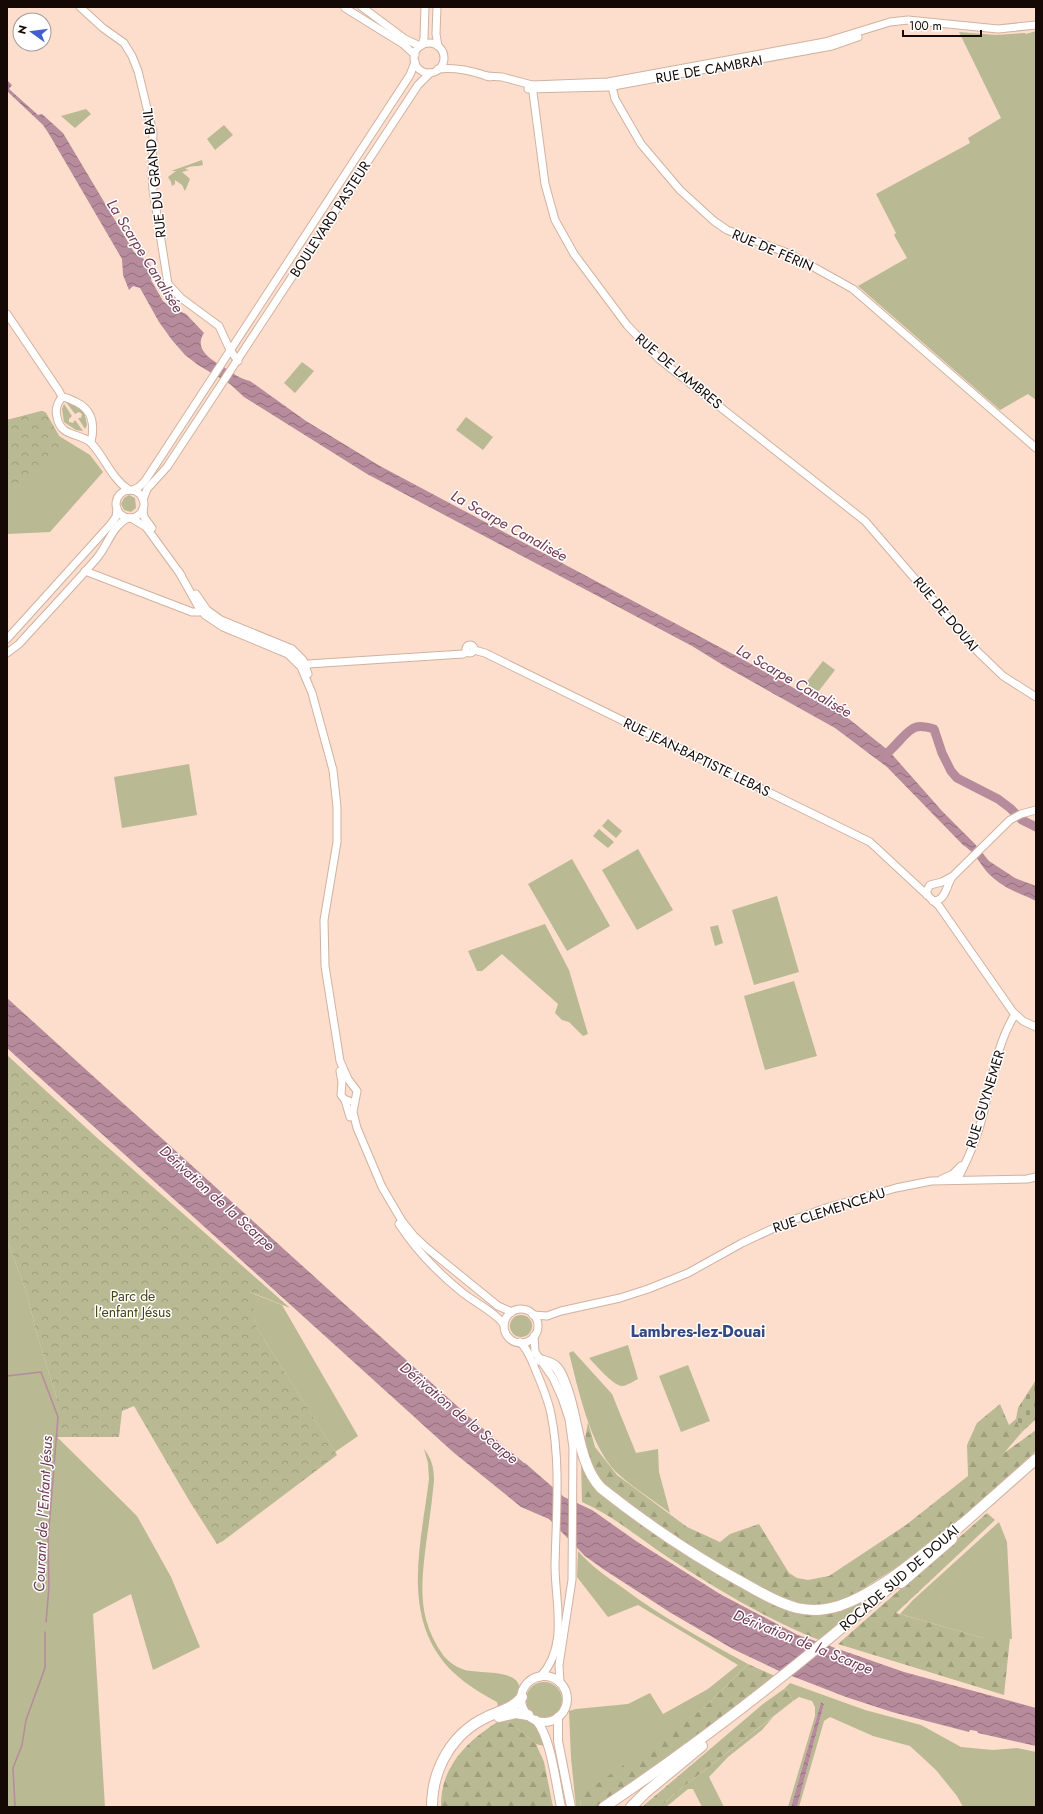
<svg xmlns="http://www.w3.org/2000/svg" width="1043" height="1814" font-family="Jost,sans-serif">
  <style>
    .green { fill: #b9b993 }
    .forest { fill: url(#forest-firs) }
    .cemetery { fill: url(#cemetery-stones) }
    .park { fill: url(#park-crowns) }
    .water { fill: url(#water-waves) }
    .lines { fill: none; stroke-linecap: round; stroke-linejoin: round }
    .stream { stroke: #b68b9c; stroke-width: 1.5 }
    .river { stroke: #b68b9c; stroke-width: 9 }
    .secondary-casing { stroke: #d1b2a1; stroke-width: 9 }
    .primary-casing { stroke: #d1b2a1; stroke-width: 10 }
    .highway-casing { stroke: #d1b2a1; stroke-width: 12 }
    .secondary { stroke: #fff; stroke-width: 7 }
    .primary { stroke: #fff; stroke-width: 8 }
    .highway { stroke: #fff; stroke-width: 10 }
    .labels { text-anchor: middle; stroke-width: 3; stroke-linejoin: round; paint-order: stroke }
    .street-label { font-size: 14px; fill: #140905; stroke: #fff }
    .park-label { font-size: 14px; fill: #454312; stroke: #fff }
    .water-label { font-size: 15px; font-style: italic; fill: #703851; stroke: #fff }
    .quarter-label { font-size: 16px; font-weight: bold; fill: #364883; stroke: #fff }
  </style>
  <defs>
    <pattern id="forest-firs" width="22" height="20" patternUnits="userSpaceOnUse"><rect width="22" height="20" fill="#b9b993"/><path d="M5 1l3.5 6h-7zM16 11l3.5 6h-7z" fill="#9e9e7d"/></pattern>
    <pattern id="cemetery-stones" width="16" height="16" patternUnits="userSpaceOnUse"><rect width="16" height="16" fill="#b9b993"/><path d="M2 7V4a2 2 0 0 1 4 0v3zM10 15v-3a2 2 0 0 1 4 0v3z" fill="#9e9e7d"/></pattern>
    <pattern id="park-crowns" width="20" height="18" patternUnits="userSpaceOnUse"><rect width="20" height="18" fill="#b9b993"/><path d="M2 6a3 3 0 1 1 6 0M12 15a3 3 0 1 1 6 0" fill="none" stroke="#9e9e7d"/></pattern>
    <pattern id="water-waves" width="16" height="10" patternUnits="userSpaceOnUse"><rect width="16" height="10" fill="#b68b9c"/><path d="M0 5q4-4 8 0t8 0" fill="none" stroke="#93707d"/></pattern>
  </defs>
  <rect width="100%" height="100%" fill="#fdddcb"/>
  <!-- green -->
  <g class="green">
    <polygon points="1036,31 1036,400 1028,394 1000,410 858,286 907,258 894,235 896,233 876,194 970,143 968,138 1001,118 959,32 996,35 1025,33 1026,34"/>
    <polygon points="86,109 91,114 75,128 61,116"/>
    <polygon points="224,125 233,135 215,150 207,139"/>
    <path d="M202 160 203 165C197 167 190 165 185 169L189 170 182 172 190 179 185 191 182 185 175 180V184L172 186 171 182 168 177 176 171H171Z"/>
    <polygon points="302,362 314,371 295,393 284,383"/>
    <polygon points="66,402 70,402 84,411 87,425 85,429 78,418 81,418 82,414 79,412 75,414"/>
    <polygon points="64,404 72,416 69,419 69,422 73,423 75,420 83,431 76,430 64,422 62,409"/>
    <polygon points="43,411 46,413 59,436 90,455 103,472 50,532 7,534 7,420"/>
    <polygon points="466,417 493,437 483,450 456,430"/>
    <polygon points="129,495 135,498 136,508 131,512 124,510 121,504 124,498"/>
    <polygon points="823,661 835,670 818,692 805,684"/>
    <polygon points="189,764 197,815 122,828 114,777"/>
    <polygon points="608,819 622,831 616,838 602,826"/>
    <polygon points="599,829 614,842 608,848 593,836"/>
    <polygon points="638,849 673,910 637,930 602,870"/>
    <polygon points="572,859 610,926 567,951 528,884"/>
    <polygon points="777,896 799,972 754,985 732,910"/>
    <polygon points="545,924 569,970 588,1034 583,1036 569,1022 562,1020 555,1013 558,1004 502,954 482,971 477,971 468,951"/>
    <polygon points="718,925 723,943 715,946 710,927"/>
    <polygon points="794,981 817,1056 765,1070 744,996"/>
    <polygon points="7,1240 27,1294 36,1331 57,1399 57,1437 137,1516 171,1577 200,1647 153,1670 131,1594 93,1614 105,1807 7,1807"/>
    <polygon points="249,1292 282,1305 358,1436 335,1452 257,1328"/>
    <circle cx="521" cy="1326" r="11"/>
    <path d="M628 1345 638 1379C634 1381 628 1385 623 1386 614 1387 595 1364 589 1358Z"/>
    <path d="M573 1351 612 1394 636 1453 658 1449 659 1472 670 1513C653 1500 632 1487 616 1472 590 1446 578 1388 569 1353Z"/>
    <polygon points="688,1365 710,1421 681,1432 659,1376"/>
    <path d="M424 1449C432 1459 434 1468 434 1481 432 1502 429 1523 426 1544 421 1586 417 1618 443 1655 448 1662 458 1668 465 1670 477 1674 524 1668 519 1692 517 1702 507 1704 498 1707L497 1702C482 1694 467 1685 454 1673 399 1621 421 1545 429 1479L428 1463Z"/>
    <polygon points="999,1522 1007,1542 1012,1639 983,1638 900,1614 913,1600"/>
    <path d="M578 1551C591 1566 607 1577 623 1588 662 1617 705 1641 748 1664L705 1707 580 1799 581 1807H576L571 1758 569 1711 576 1709 628 1704 650 1693 663 1714 708 1689 738 1665 638 1605 608 1617 577 1577Z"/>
    <circle cx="544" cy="1700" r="18"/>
    <polygon points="790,1683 865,1710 921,1725 961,1747 993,1750 1017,1748 1036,1752 1036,1807 963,1807 957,1796 936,1770 910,1746 873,1736 830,1717 824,1721 799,1807 797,1807 824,1704 821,1702 791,1807 788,1807 815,1716 815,1707 812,1701 799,1697 793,1701 788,1690 784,1689"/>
    <path d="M509 1717C533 1716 538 1724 544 1746L536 1744 511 1723 499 1721Z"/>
    <polygon points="773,1717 762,1730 728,1757 709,1777 724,1807 702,1807 693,1789 688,1789 666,1807 661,1807 674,1794"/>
  </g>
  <!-- forest -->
  <g class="forest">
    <path d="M1000 1404 1009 1425 1016 1419 1022 1432 1004 1453 1036 1430V1451L972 1509 897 1567 858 1592 862 1604 847 1619 819 1640C766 1619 717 1589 669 1558 640 1539 614 1516 582 1502L581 1462 588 1422 595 1447 617 1475 687 1527 720 1542 730 1534 759 1524 789 1573 797 1578 808 1580 829 1576 906 1525 968 1476 967 1445 977 1423Z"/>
    <polygon points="987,1513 995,1520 896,1613 983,1638 1010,1638 1004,1695 838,1644"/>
    <polygon points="748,1664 777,1677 679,1751 596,1807 581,1807 580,1799 583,1794 705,1707"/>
    <polygon points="784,1689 788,1690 793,1701 674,1794 661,1807 642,1807 763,1704"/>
    <path d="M499 1721 511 1723 536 1744 544 1762 553 1807H441C440 1767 467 1741 499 1721Z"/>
  </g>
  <!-- cemetery -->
  <polygon class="cemetery" points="1036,1380 1036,1419 1022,1432 1016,1419 1018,1408"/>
  <!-- park -->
  <g class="park">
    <polygon points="41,411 46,413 59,436 60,446 56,455 52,463 22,484 7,486 7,420"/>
    <polygon points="7,1055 95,1136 290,1308 250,1292 257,1328 337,1455 223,1541 217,1544 190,1502 134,1406 122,1411 119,1437 57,1437 57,1399 36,1331 27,1294 7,1240"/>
  </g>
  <!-- water -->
  <g class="water">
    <path d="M7 80 12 85 9 89 38 115 42 114 63 133 134 252 148 262 156 273 153 274 151 280 163 301 170 307 186 314 204 333C193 350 212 360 225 368 233 373 240 379 250 381L306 421 380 466 742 659 849 719 889 751 942 811 974 843 989 861 1015 878 1036 886V901C1020 893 1004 889 990 875 979 864 978 855 963 845L887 767 835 728 726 667 692 646 367 474 244 397 230 384 198 365 185 355 172 340 159 322 140 288 133 286 129 290 123 275 122 259 49 134 43 125 7 91Z"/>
    <polygon points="7,998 468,1416 524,1463 525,1463 564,1497 592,1510 636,1541 720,1594 798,1635 904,1672 1036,1708 1036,1746 978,1733 977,1731 970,1730 969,1732 892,1712 846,1697 779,1671 733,1649 671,1613 603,1569 585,1556 549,1519 521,1507 453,1452 7,1048"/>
    <polygon points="821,1702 824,1704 797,1807 791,1807"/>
  </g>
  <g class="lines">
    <!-- stream -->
    <g class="stream">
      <polyline points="7,1376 41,1372 58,1417 48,1540 49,1587 46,1622"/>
      <polyline points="15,1807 13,1768 22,1745 26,1720 45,1668 45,1632"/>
    </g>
    <!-- river -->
    <path class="river" d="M884 757C889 751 896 745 901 739 913 726 917 724 934 729L942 753 951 771 957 778 998 799 1010 808 1022 820 1036 827"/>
    <defs>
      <g id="secondary">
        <polyline points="80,7 103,28 124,43 132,56 138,71 153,133 152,167 153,190 168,284 181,298 219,326 230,350 238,361"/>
        <polyline points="362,7 405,39 420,46"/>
        <polyline points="437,7 436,34 438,46"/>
        <polyline points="345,8 403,44 415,55"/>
        <circle cx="429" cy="58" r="15"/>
        <polyline points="422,45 424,38 425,7"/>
        <path d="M438 69C457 67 472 71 490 77"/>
        <polyline points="486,76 502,77 532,85 608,82 825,42 890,22 908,20 998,29 1036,25"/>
        <polyline points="611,82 615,99 641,144 680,190 714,221 727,230 790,254 853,289 1036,448"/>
        <polyline points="532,85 545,184 555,220 574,254 627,325 659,359 865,521 978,652 1003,676 1036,697"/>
        <polyline points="528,89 608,87 832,46 858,37"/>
        <polyline points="7,314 59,391 62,397"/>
        <path d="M62 397C57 404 55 409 57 417 61 439 82 432 92 444 105 458 112 479 129 490"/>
        <path d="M62 397C67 397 71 400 76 402 93 410 95 425 91 442"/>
        <polyline points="133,490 139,487 145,481 410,75 415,62"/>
        <circle cx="130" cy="504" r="14"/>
        <polyline points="143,500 147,489 167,467 418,85 430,73"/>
        <polyline points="143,509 144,517 152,528"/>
        <polyline points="131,518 146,527 181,575"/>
        <polyline points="85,571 192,612 199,612 204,609"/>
        <polyline points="179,572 198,606 205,615 223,627 288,654 301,667 312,693 333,770 337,807 337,842 324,920 325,966 340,1061 348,1079 357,1091 353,1112 357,1128 382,1187 402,1221 414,1236 428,1249 498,1306 512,1312"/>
        <polyline points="196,594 207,610 221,620 292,649 303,660 308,674"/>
        <polyline points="7,639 110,525 116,517 117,508"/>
        <circle cx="470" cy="649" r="4"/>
        <polyline points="474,650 485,653 870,842 939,906 1013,1012 1023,1021 1036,1027"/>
        <path d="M7 653 19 644C45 615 72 587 97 558 108 545 112 526 128 518"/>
        <polyline points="303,666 308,664 463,654 467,652"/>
        <polyline points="927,895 927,890 930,885 942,882 953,876 1010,820 1021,814 1036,810"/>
        <path d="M933 901C946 901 946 886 952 877"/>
        <polyline points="340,1071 342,1082 341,1095 344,1099 349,1101"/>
        <polyline points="345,1100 350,1117"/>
        <polyline points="942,1179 953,1174 961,1166"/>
        <path d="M957 1180C967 1161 978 1136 983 1114 992 1080 996 1046 1015 1014"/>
        <path d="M399 1224C416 1250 438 1273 463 1293 473 1301 499 1315 504 1325"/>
        <circle cx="521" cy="1326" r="17"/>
        <polyline points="533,1315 547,1316 561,1311 620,1298 648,1289 688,1273 742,1243 787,1222 829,1207 896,1188 931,1181 1027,1179 1036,1177"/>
        <polyline points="534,1336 535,1352 553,1378 562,1398 569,1419 573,1448 572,1580 559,1665 560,1683"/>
        <path d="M520 1342C528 1349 532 1361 536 1371 542 1385 548 1399 551 1414 561 1463 556 1516 555 1566 555 1602 569 1647 540 1677"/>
      </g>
      <g id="primary">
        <circle cx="544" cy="1699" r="23"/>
        <polyline points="558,1717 558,1741 571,1807"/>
        <path d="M536 1720C551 1737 556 1785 561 1807"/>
      </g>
      <g id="highway">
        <path d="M540 1360C546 1362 553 1363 557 1368 561 1373 564 1381 566 1387 578 1418 578 1464 601 1488 645 1523 697 1558 747 1585 763 1594 779 1603 797 1608 810 1611 826 1610 839 1606 884 1591 924 1551 962 1524"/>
        <polyline points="958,1528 1036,1459"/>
        <polyline points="901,1583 952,1539"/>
        <polyline points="499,1717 516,1713 528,1715"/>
        <path d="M432 1807C432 1769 452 1733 487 1717 499 1711 514 1708 522 1697"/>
        <path d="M604 1807C709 1737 808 1658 904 1575"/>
        <polyline points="631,1807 645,1793 702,1746"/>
      </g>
    </defs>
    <!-- secondary casing -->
    <use href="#secondary" class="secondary-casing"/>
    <!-- primary casing -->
    <use href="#primary" class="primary-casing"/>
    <!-- highway casing -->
    <use href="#highway" class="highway-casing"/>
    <!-- secondary -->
    <use href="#secondary" class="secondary"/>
    <!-- primary -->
    <use href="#primary" class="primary"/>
    <!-- highway -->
    <use href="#highway" class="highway"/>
  </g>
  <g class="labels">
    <!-- street labels -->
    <g class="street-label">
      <text transform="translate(709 69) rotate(-10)" y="5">RUE DE CAMBRAI</text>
      <text transform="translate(154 173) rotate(-96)" y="5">RUE DU GRAND BAIL</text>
      <text transform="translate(330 219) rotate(-57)" y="5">BOULEVARD PASTEUR</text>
      <text transform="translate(773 250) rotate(23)" y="5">RUE DE FÉRIN</text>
      <text transform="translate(679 371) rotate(40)" y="5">RUE DE LAMBRES</text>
      <text transform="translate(946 614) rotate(50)" y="5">RUE DE DOUAI</text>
      <text transform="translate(697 757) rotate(26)" y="5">RUE JEAN-BAPTISTE LEBAS</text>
      <text transform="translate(985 1099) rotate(-73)" y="5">RUE GUYNEMER</text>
      <text transform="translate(829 1210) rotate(-18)" y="5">RUE CLEMENCEAU</text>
      <text transform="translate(899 1578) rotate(-41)" y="5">ROCADE SUD DE DOUAI</text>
    </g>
    <!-- park labels -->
    <g class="park-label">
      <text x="133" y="1301">Parc de<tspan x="133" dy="16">l'enfant Jésus</tspan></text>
    </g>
    <!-- water labels -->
    <g class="water-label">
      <text transform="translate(145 256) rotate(58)" y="5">La Scarpe Canalisée</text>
      <text transform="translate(509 526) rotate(29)" y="5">La Scarpe Canalisée</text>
      <text transform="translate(794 681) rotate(30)" y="5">La Scarpe Canalisée</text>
      <text transform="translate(217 1198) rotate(42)" y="5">Dérivation de la Scarpe</text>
      <text transform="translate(459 1413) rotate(40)" y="5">Dérivation de la Scarpe</text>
      <text transform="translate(43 1514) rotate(-87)" y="5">Courant de l'Enfant Jésus</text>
      <text transform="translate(803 1642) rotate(22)" y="5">Dérivation de la Scarpe</text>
    </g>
    <!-- quarter labels -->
    <g class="quarter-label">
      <text x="698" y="1337">Lambres-lez-Douai</text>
    </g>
  </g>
  <!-- border -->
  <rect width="1043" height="1814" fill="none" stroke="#140905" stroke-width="16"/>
  <!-- north arrow -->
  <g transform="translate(32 32) rotate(284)"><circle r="19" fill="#ffffff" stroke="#a19d9b"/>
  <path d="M0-3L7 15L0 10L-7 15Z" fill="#425fd2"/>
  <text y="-6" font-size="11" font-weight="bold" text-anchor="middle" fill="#140905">N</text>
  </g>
  <!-- scale -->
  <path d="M903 30v6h78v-6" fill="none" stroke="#140905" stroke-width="2"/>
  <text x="909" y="30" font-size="12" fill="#140905" stroke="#ffffff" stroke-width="3" paint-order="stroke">100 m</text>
</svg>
